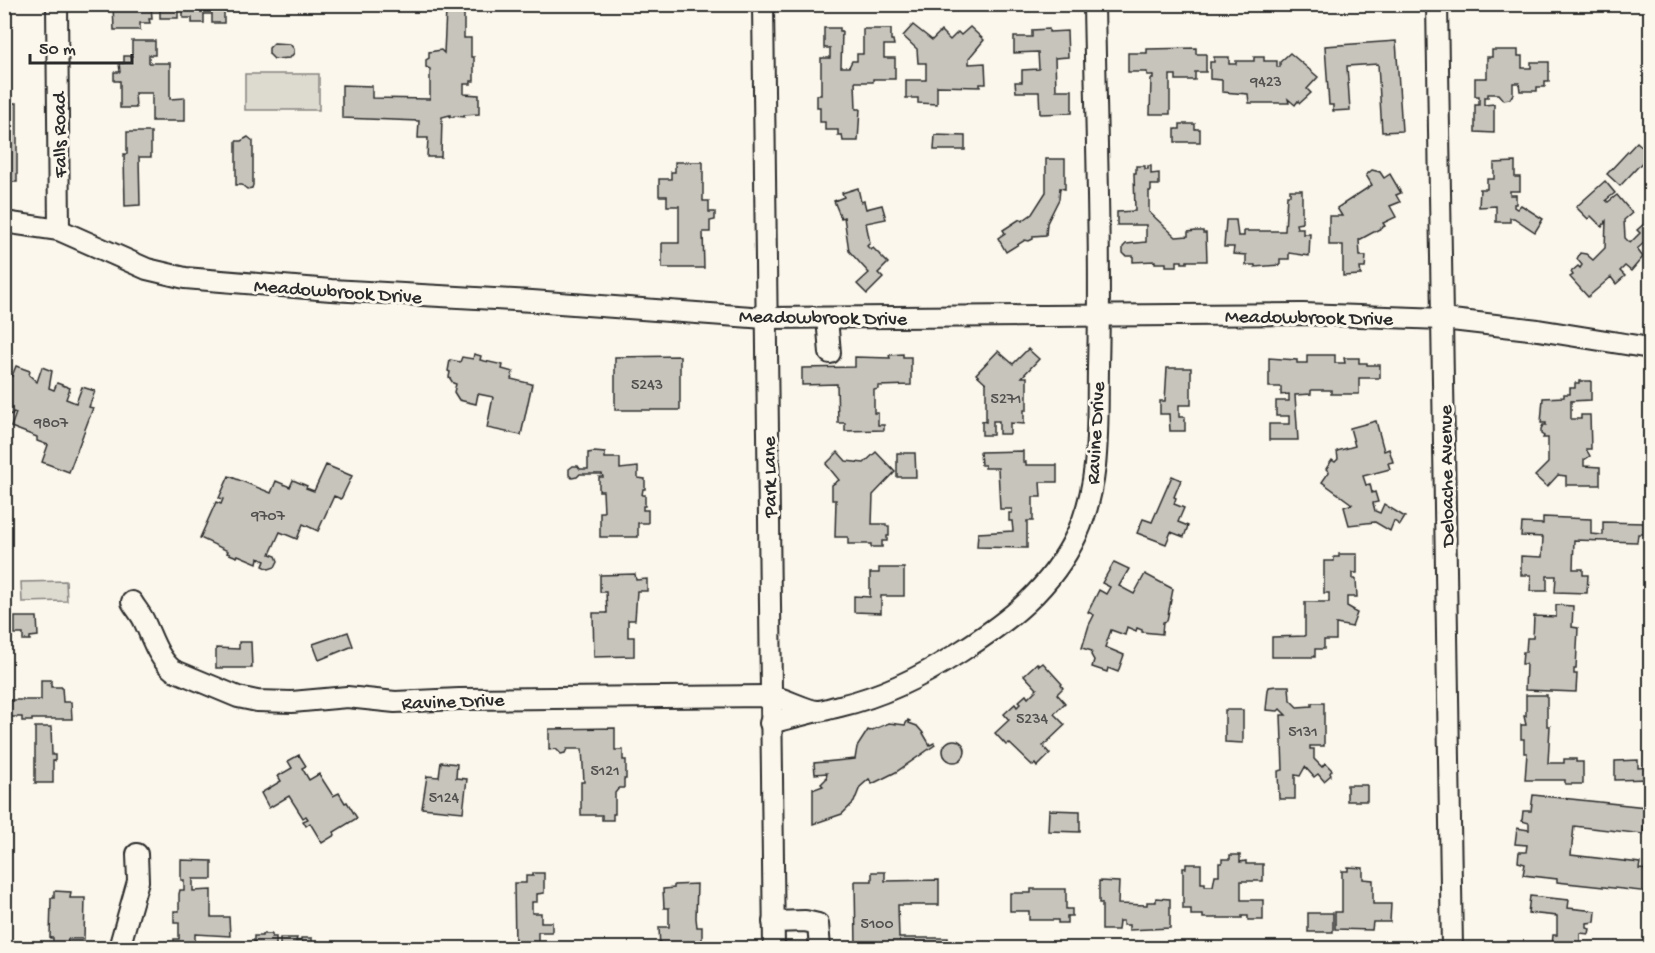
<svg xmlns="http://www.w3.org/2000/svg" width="1655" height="953" font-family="'Gochi Hand',sans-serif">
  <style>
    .green { fill: #dddad0; stroke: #84827e; stroke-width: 1.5 }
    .building { fill: #c7c4bc; stroke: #2b2b2b; stroke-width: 1.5 }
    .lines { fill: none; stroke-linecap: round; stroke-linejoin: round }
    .minor-casing { stroke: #2b2b2b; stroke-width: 24 }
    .minor { stroke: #fbf7ec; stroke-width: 20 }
    .labels { text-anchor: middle; stroke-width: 6; stroke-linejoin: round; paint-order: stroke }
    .number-label { font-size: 16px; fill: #52514f }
    .street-label { font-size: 20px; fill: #2b2b2b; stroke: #fbf7ec }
  </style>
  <rect width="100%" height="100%" fill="#fbf7ec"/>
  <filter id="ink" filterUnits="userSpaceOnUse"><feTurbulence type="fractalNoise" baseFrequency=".0167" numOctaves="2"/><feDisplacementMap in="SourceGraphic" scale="12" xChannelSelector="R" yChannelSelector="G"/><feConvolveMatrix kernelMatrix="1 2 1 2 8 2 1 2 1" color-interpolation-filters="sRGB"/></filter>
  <g filter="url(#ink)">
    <!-- green -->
    <g class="green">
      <rect x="245" y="74" width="74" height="36"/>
      <polygon points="66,581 67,601 22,602 21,582"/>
    </g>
    <!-- building -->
    <g class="building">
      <polygon points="113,4 151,4 152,19 149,19 150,23 140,23 140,30 114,30"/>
      <rect x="160" y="4" width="18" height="14"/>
      <polygon points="183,4 224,4 224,23 212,23 212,14 204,14 204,23 192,23 192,18 183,18"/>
      <polygon points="446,10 464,10 464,38 471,38 471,57 474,57 474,81 471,81 471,84 464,84 464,94 479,95 479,114 464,115 464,117 454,116 454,117 450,117 450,115 442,117 441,157 427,157 428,138 418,138 419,121 342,118 342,85 372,86 372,98 430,99 430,69 426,67 426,60 429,58 429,52 441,50 444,53"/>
      <polygon points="913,25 932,40 941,31 950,40 958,32 961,35 970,27 984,40 969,58 969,64 985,63 986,84 980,84 980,87 937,86 937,104 918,103 918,98 906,98 906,80 926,80 926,63 918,63 917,49 903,36"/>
      <polygon points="824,28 840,28 840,31 842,31 841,67 849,67 852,61 857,61 857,54 863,54 863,29 891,29 891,40 893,40 894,45 884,45 884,58 895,58 895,79 873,79 873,82 855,82 856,109 860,109 858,141 843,141 842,135 838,135 838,130 825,130 825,122 820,122 820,107 817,107 817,95 821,95 821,58 830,58 830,48 824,48"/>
      <polygon points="1049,29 1049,32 1067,31 1068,57 1055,58 1056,90 1072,90 1072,113 1040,114 1039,92 1016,92 1015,82 1022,82 1022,70 1039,69 1038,52 1014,53 1014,37 1032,37 1032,30"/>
      <polygon points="132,41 155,41 155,55 149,55 149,63 170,63 170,99 185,98 185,121 152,121 152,93 135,93 136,108 120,108 120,81 114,81 114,72 120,72 119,63 124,63 124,56 132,56"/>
      <polygon points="1396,41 1402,131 1382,132 1378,64 1347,66 1350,110 1333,111 1333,105 1329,105 1325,46"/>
      <polygon points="274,43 290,44 294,49 294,53 290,58 274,59 269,54 269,48"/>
      <polygon points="1196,48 1196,54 1206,54 1206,72 1195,72 1195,80 1176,80 1176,75 1170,75 1170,114 1150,114 1151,79 1153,79 1153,75 1147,75 1147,72 1128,72 1128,53 1147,53 1147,49"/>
      <polygon points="1492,50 1518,50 1518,56 1522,56 1522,68 1531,68 1531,62 1549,62 1549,81 1545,81 1545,87 1537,87 1537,91 1520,91 1519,83 1513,83 1513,94 1510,99 1503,100 1498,94 1488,94 1488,97 1484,97 1484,105 1494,104 1494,133 1475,132 1475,105 1479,105 1479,96 1475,96 1475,78 1487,78 1487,57 1492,57"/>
      <polygon points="1290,53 1318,77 1307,89 1311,93 1300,103 1298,101 1295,105 1288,99 1289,103 1249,103 1248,94 1222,92 1222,80 1210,79 1210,62 1214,62 1214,57 1229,57 1229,64 1236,64 1236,61 1254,61 1254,57 1264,57 1264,61 1277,61 1277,67 1280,67 1280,62"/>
      <rect x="4" y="103" width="13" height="79"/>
      <polygon points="1180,124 1195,124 1195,129 1200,129 1200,142 1175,142 1175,129 1180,129"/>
      <polygon points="127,132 151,132 151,157 139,157 140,205 125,206 124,154 127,154"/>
      <polygon points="935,135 965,136 965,150 934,150"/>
      <polygon points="248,137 253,141 253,185 252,188 247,189 242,185 236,185 236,141 241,141"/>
      <polygon points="1637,142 1650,154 1620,186 1607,174"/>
      <polygon points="1046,159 1065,159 1065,189 1060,188 1059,199 1047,223 1046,235 1033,236 1033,239 1029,241 1025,240 1006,252 998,238 1005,233 1003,230 1020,219 1022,221 1032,214 1046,192"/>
      <polygon points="675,162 703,162 703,201 709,201 709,212 715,212 715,220 710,221 710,232 703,232 704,268 662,268 662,243 679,243 679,206 667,206 667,196 659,196 659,179 671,179 671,172 675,172"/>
      <polygon points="1515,162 1515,177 1520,177 1520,191 1510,191 1510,195 1516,195 1516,204 1514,204 1514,207 1517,209 1521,205 1543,219 1535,232 1514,218 1510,218 1510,222 1496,222 1496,206 1479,207 1480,189 1487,189 1487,179 1494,179 1494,163"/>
      <polygon points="1136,166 1145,166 1145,169 1148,169 1148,166 1151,166 1151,174 1159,173 1159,185 1151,185 1151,191 1149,191 1149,212 1176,237 1188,236 1188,232 1196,231 1203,231 1203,233 1206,233 1207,261 1187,261 1187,263 1182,263 1182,261 1177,261 1177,266 1166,266 1166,263 1155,263 1155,261 1133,262 1133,256 1126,256 1123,253 1123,247 1126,244 1146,242 1146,225 1117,225 1117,212 1135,211 1134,173 1136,173"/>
      <polygon points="1372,170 1380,172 1384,178 1390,174 1401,193 1396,195 1400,202 1390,206 1396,217 1383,223 1385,226 1359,240 1360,256 1366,256 1365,268 1360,268 1361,275 1343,276 1343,245 1329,245 1329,216 1342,216 1337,208 1372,185 1366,175"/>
      <polygon points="1605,181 1615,193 1606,200 1608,202 1617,195 1632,213 1624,220 1625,238 1630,243 1640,233 1637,230 1646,222 1650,227 1650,244 1649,245 1646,241 1637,249 1643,257 1631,271 1625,266 1620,271 1625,276 1616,284 1611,277 1588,297 1570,277 1573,275 1571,272 1578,266 1580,268 1582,265 1577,259 1580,253 1586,254 1593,260 1605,248 1606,221 1602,227 1591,216 1588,219 1576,207"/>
      <polygon points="858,188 861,202 864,201 866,209 882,205 886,219 866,223 870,243 867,246 871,250 873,248 888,263 878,273 883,278 867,294 857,284 869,273 849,251 844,217 841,218 834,201 844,197 842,193"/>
      <polygon points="1290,190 1302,190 1302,223 1296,224 1297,228 1303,228 1303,234 1310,234 1309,256 1289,253 1289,259 1280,259 1280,265 1255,267 1255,265 1246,265 1246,255 1233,254 1234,247 1224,247 1226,220 1236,220 1238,236 1244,236 1244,231 1285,231 1287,195 1290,195"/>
      <polygon points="1028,349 1039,359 1022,377 1027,377 1027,410 1024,410 1024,424 1010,423 1010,434 999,434 999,421 993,421 993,435 982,435 982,421 986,422 986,383 976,374 998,351 1013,364"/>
      <polygon points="474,354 481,356 480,360 503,365 502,369 513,372 511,379 532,384 521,435 487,428 493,397 478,394 476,404 459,400 454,392 456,384 453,383 449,377 450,372 448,371 450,360 460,362 462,357 473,359"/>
      <polygon points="903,354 903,357 911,357 911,385 878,386 878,389 874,390 874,413 878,413 878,425 884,425 884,430 845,431 845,423 838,423 837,384 802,385 802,368 855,367 855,357 890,358 889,355"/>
      <polygon points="1307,355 1335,355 1335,363 1345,363 1344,358 1359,358 1359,363 1367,363 1367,365 1380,365 1380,378 1359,378 1359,394 1331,394 1331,390 1311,390 1311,394 1295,395 1298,440 1269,440 1269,424 1289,424 1289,416 1276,416 1276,401 1289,401 1289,394 1281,395 1281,387 1269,387 1269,358 1297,360 1297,363 1307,363"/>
      <polygon points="680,356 680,410 615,410 615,357"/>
      <polygon points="4,366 8,367 9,375 12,376 16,366 30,371 29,375 37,382 42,367 52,371 49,388 54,390 57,383 70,388 66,399 76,403 82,387 95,391 89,407 93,408 69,472 42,462 48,445 37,441 37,437 11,427 16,413 13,412 12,415 4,412"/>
      <polygon points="1167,368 1191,368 1191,405 1179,405 1179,417 1185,417 1185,431 1170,431 1169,414 1160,414 1160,401 1165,401"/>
      <polygon points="1579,381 1591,381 1591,400 1571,401 1571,419 1581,419 1581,415 1590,415 1591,449 1586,449 1590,456 1584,460 1584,466 1600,467 1600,485 1566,485 1566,476 1558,475 1547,487 1535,476 1548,463 1548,438 1543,438 1544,436 1541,434 1541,429 1543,425 1546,425 1546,423 1541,423 1543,398 1564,397 1564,394 1570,394 1570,388 1575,388 1575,383 1579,383"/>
      <polygon points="1376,421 1384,451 1389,449 1393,462 1388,463 1390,469 1363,476 1366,485 1370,484 1372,493 1375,492 1378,502 1373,503 1375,511 1380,513 1384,504 1405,517 1400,525 1394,521 1390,531 1375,522 1349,525 1344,507 1352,504 1322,482 1329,472 1326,469 1332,460 1335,462 1338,459 1337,451 1355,446 1350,428"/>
      <polygon points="1023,451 1023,462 1026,462 1026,465 1057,465 1057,482 1040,482 1041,497 1033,497 1033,521 1027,521 1027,548 977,547 978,533 1013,531 1012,521 1009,521 1009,513 1012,513 1012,509 1000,509 998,468 985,468 985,465 981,465 980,452"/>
      <polygon points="594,452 605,453 605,458 620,458 620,469 638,467 638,478 645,479 645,489 643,489 642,495 645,495 645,506 643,506 643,510 648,510 648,523 638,523 638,537 600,537 600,512 604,512 603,491 599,491 599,477 603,477 602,474 580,474 577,477 572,478 569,475 569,469 573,466 578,466 580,469 588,469 588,453"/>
      <polygon points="838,452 846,461 864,463 876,452 895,472 873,495 872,524 886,524 886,526 889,526 889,536 887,536 887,541 882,541 882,547 871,547 871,544 848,544 848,537 835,537 836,500 832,500 832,485 839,480 826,464"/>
      <polygon points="897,453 915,453 916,477 897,477"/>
      <polygon points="326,465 352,476 341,499 334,496 318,531 303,524 297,539 280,532 270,554 276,556 278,561 275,567 269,569 263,566 265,561 258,558 257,563 238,555 237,557 227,553 228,551 200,538 216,502 221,504 223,499 219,498 229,476 271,493 276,481 290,487 293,480 307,486 306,488 314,491"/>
      <polygon points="1172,476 1181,480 1174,497 1176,498 1174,504 1184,508 1178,522 1188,526 1184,537 1171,532 1166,544 1137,533 1143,519 1152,522"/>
      <polygon points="1543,517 1591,519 1591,534 1603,535 1603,522 1644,523 1644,534 1638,534 1637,542 1574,540 1573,569 1583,569 1583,575 1588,575 1587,593 1555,592 1556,576 1547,576 1547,591 1530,591 1531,575 1521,575 1521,556 1542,557 1543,537 1521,536 1522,523 1543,524"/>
      <polygon points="1339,554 1357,554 1357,573 1353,573 1353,579 1356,579 1357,597 1347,597 1347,606 1354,610 1353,611 1357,613 1352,627 1336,624 1336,640 1324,640 1324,649 1315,649 1315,657 1272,657 1272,637 1305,636 1305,602 1329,602 1329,593 1324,593 1324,561 1334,561 1334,557 1339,557"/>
      <polygon points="1114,562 1129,569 1119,586 1134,594 1145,574 1173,589 1167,621 1163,622 1162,634 1142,632 1142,630 1137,628 1136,631 1127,627 1125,635 1111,630 1105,647 1124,655 1118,672 1108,668 1107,672 1092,667 1094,660 1091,655 1092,651 1082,648 1089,625 1094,615 1088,612 1099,590 1106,594 1110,587 1102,583"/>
      <polygon points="879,568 904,568 904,596 881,596 881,613 854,612 854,596 870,597 870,573 879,573"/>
      <polygon points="635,574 636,580 647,579 647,591 637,591 635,620 628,620 628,637 634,637 634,656 594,657 593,613 607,613 606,592 600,592 600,575"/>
      <polygon points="1556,605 1573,606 1572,627 1578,628 1576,669 1574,669 1574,674 1577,674 1576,692 1525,690 1526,664 1522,664 1523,652 1526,652 1527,638 1533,638 1534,616 1556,617"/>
      <polygon points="15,617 37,617 38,636 30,637 30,640 23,640 23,634 15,634"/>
      <polygon points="348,632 353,646 319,660 313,644"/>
      <polygon points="239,642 251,642 252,668 216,668 216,648 239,649"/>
      <polygon points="1037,663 1039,666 1043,663 1062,684 1061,685 1063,688 1057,694 1065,703 1054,714 1065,725 1043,746 1050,754 1037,767 1035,764 1033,766 1009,743 1006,745 995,733 1009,720 1004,714 1015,704 1017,707 1020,704 1018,702 1026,695 1028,698 1037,689 1024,675"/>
      <polygon points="41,680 51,680 51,687 62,687 63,702 71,702 72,719 32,719 32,721 22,721 22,717 4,717 4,700 41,700"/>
      <polygon points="1276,686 1289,686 1290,700 1297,707 1312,706 1312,703 1324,703 1324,746 1310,746 1310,749 1314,749 1314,759 1322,767 1325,763 1332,770 1330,773 1331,775 1324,781 1318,774 1314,777 1305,767 1300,776 1295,775 1295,799 1279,799 1278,771 1283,770 1281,715 1286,715 1280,709 1278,711 1266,710 1268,690 1269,687"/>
      <polygon points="1526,695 1547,695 1547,726 1550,726 1548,763 1564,763 1564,759 1576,759 1576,762 1583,762 1583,784 1565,784 1565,780 1525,780 1527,753 1524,753 1524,739 1521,739 1521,725 1526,725 1524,716 1526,716"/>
      <polygon points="1225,710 1243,710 1243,743 1225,742"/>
      <polygon points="908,720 910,721 909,723 917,726 923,733 930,745 934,743 935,745 896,772 872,784 869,779 860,787 854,802 842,814 813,824 813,788 815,789 823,786 821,784 826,779 827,773 815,774 814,763 855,759 857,747 868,730 870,731 889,723 905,725"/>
      <polygon points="35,727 51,727 52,755 55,755 55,761 53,761 53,783 35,783"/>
      <polygon points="615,728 615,750 623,750 623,760 626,760 626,779 624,779 624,788 619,788 615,793 615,814 613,814 613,820 602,820 602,815 581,815 581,782 584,782 582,749 567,749 565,753 561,754 556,749 549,750 549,729"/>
      <circle cx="954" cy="751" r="11"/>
      <polygon points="299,755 306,766 302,768 309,780 319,774 333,796 339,793 345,803 347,802 357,818 334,832 335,835 322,843 310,823 306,826 303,821 308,819 306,816 303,818 289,796 269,808 261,793 281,781 278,776 292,768 288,761"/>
      <polygon points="1638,760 1638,768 1649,767 1649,779 1615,780 1615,761"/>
      <polygon points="441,762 457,764 456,778 467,779 463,812 422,808 427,776 439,777"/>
      <rect x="1347" y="785" width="20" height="16"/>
      <polygon points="1533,795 1646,807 1643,834 1574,826 1571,855 1640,863 1639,869 1650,870 1650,892 1557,882 1557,879 1523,875 1525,864 1518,862 1519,852 1526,852 1527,845 1515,844 1517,828 1529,830 1529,823 1522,821 1523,811 1531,811"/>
      <polygon points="1049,810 1080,811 1080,832 1048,831"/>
      <polygon points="1230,855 1240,855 1240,862 1246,861 1246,864 1263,864 1263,881 1241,881 1241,900 1263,900 1263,920 1248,920 1248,916 1242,916 1242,918 1203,918 1203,915 1191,915 1191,909 1183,909 1183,868 1186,868 1186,864 1201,864 1201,883 1205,883 1205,886 1213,886 1215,875 1219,875 1219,863 1222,863 1222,859 1230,859"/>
      <polygon points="181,860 212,861 212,879 193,879 193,891 211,890 211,917 229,917 230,936 195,934 195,948 174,948 174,939 179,939 179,923 174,923 174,911 179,911 179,894 180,890 184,890 184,880 181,880"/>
      <polygon points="1348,867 1363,868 1363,879 1373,880 1373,904 1391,904 1390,922 1373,922 1372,930 1335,929 1335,912 1342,912 1342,871 1348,871"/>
      <polygon points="872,872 885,872 885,881 939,880 939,905 898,905 899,938 948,938 948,948 856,948 855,881 872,881"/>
      <polygon points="533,873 544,873 544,893 537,894 537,902 532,902 532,913 541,913 541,922 552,922 552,932 538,932 538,948 519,948 519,944 515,944 514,883 526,883 526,876 533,876"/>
      <polygon points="1099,881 1119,882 1118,904 1147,905 1147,902 1156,902 1156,898 1170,899 1170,928 1129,930 1129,925 1123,925 1123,921 1119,921 1118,930 1102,930 1102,903 1099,903"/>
      <polygon points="697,884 696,918 697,927 702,927 702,943 698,943 698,948 660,948 659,927 669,927 669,908 664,908 663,889 674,888 674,885"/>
      <polygon points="1031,889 1066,889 1066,909 1072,909 1072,916 1067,916 1067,923 1058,923 1058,920 1029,920 1029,911 1010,911 1010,893 1031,893"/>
      <polygon points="54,891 71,892 70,898 85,898 84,939 68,939 68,947 53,947 53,938 50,938 51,898 54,898"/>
      <polygon points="1530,896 1569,900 1568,908 1596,911 1595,922 1587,923 1587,928 1590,929 1589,934 1580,933 1580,948 1560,948 1552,946 1553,935 1557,935 1557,916 1528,913"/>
      <rect x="1308" y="913" width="25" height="19"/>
      <polygon points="262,934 272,934 272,937 276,937 276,948 254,948 254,936 262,936"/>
      <polygon points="280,938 297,938 296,941 301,941 301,938 312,938 312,948 280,948"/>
    </g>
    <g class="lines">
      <defs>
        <g id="minor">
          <polyline points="57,4 59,230"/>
          <polyline points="763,4 774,948"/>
          <polyline points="1437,4 1452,948"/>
          <polyline points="4,222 59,230 147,269 185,278 331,290 532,301 765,318 1303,314 1443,319 1538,330 1650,348"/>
          <polyline points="827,318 830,353"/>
          <path d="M132 602C136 609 142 615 145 623 153 640 158 658 173 670L238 697 257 701 292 702 347 697 395 702 459 699 770 696C785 698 805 710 817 711 824 711 833 707 840 706 883 696 923 676 960 652 1009 621 1051 589 1077 534 1101 483 1097 425 1098 369 1101 248 1096 126 1094 4"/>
          <polyline points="770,723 817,711"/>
          <polyline points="773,922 805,921 818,924 820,948"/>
          <polyline points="119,948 138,881 137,854"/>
        </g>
      </defs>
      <!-- minor casing -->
      <use href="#minor" class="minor-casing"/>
      <!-- minor -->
      <use href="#minor" class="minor"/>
    </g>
  </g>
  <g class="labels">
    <!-- number labels -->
    <g class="number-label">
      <text x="1266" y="86">9423</text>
      <text x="647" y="389">5243</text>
      <text x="1006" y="403">5271</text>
      <text x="51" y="427">9807</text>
      <text x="268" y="520">9707</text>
      <text x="1032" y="723">5234</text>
      <text x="1303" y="736">5131</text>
      <text x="605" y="775">5121</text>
      <text x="444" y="802">5124</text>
      <text x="877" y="928">5100</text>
    </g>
    <!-- street labels -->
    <g class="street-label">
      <text transform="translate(58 135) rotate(-91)" y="7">Falls Road</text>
      <text transform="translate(338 290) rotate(4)" y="7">Meadowbrook Drive</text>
      <text transform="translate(823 316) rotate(1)" y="7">Meadowbrook Drive</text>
      <text transform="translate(1309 316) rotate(1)" y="7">Meadowbrook Drive</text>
      <text transform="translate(1094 433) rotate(-87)" y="7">Ravine Drive</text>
      <text transform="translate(1445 476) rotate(-91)" y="7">Deloache Avenue</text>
      <text transform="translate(768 477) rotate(-91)" y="7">Park Lane</text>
      <text transform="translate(453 700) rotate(-2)" y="7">Ravine Drive</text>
    </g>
  </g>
  <!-- margin -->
  <rect width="1655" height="953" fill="none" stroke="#fbf7ec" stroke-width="24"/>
  <rect x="12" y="12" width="1631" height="929" fill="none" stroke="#2b2b2b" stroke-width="2" filter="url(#ink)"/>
  <!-- scale -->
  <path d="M30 54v9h102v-9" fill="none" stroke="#2b2b2b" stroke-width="3"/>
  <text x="39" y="54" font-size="18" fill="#2b2b2b" stroke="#fbf7ec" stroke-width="4.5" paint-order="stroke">50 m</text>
</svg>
